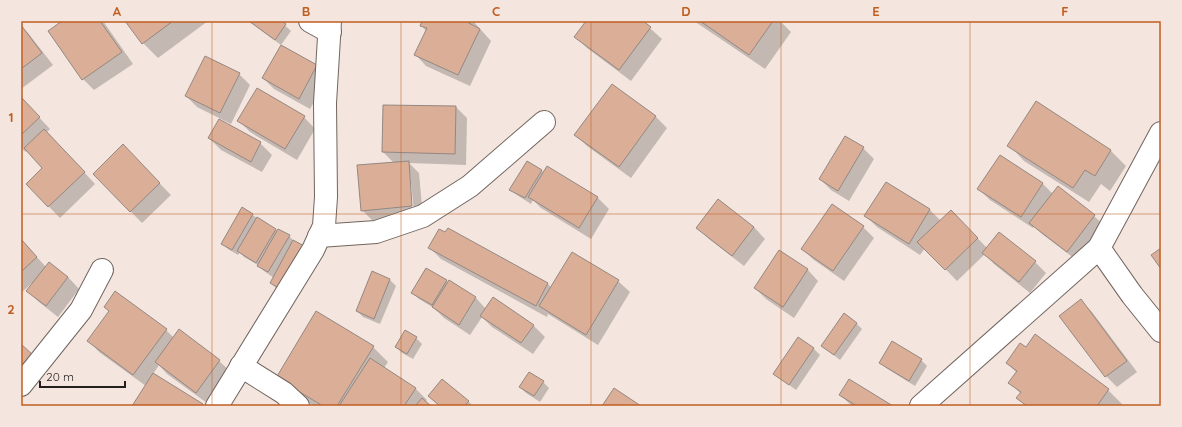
<svg xmlns="http://www.w3.org/2000/svg" width="1182" height="427" font-family="Quicksand,sans-serif">
  <style>
    .shadow { fill: #0003; fill-rule: evenodd }
    .building { fill: #dbae98; stroke: #948882 }
    .lines { fill: none; stroke-linecap: round; stroke-linejoin: round }
    .minor-casing { stroke: #71655f; stroke-width: 24 }
    .minor { stroke: #fff; stroke-width: 22 }
    .grid { fill: none; stroke: #c05e21; stroke-width: 1; stroke-opacity: 0.55 }
    .neatline { fill: none; stroke: #c05e21; stroke-width: 1.5 }
    .grid-label { font-size: 13px; text-anchor: middle; font-weight: bold; fill: #c05e21 }
  </style>
  <rect width="100%" height="100%" fill="#f4e6df"/>
  <!-- shadow -->
  <g class="shadow">
    <polygon points="64,21 103,21 133,64 94,90 83,79"/>
    <polygon points="126,21 208,21 158,58 143,43"/>
    <polygon points="248,21 280,21 291,31 281,45"/>
    <polygon points="423,21 473,21 491,41 470,86 426,66 415,54 426,31 421,25"/>
    <polygon points="587,21 642,21 662,39 631,81 587,48 576,37"/>
    <polygon points="694,21 780,21 791,32 765,69"/>
    <polygon points="21,26 28,33 53,65 21,89"/>
    <polygon points="317,66 328,77 310,109 274,89 263,78"/>
    <polygon points="239,74 250,85 231,124 197,107 186,96"/>
    <polygon points="612,85 656,117 667,128 631,178 587,146 576,135"/>
    <polygon points="21,98 50,129 47,132 95,184 60,218 27,184 44,168 27,151 26,152 21,148"/>
    <polygon points="1036,102 1111,151 1126,166 1110,191 1101,184 1089,202 1024,161 1009,145"/>
    <path d="M456 107 467 118 466 165 409 163 419 173 423 217 373 221 362 210 394 163 383 152ZM408 173H410L414 211H412Z"/>
    <polygon points="304,117 315,129 297,160 250,132 239,121"/>
    <polygon points="219,121 260,143 272,155 262,172 221,150 209,138"/>
    <polygon points="123,146 171,195 142,223 94,174"/>
    <polygon points="863,148 874,159 849,201 831,190 820,179"/>
    <polygon points="1000,156 1043,184 1053,194 1058,188 1094,216 1106,227 1079,262 1042,234 1034,226 1033,228 990,200 979,189"/>
    <polygon points="541,170 544,173 597,197 609,209 591,239 541,208 533,200 531,204 517,195 511,189"/>
    <polygon points="886,183 930,210 941,221 962,222 987,248 1035,262 1046,273 1030,293 994,264 985,254 957,281 925,248 920,255 877,227 866,216"/>
    <polygon points="243,209 278,231 289,236 295,242 277,289 271,283 274,278 264,271 258,265 244,257 240,252 238,255 228,249 222,243"/>
    <polygon points="754,227 765,239 744,266 709,239 698,228"/>
    <polygon points="863,227 874,238 844,281 814,260 802,249"/>
    <polygon points="21,240 46,267 68,277 79,289 58,317 39,302 27,291 33,284 32,283 21,293"/>
    <polygon points="429,247 548,284 551,287 618,281 630,292 598,345 548,314 547,317 441,259"/>
    <polygon points="807,269 818,281 794,318 766,299 755,288"/>
    <polygon points="390,280 396,286 380,324 363,317 357,311"/>
    <polygon points="446,281 476,298 486,309 533,325 545,337 533,354 492,327 482,317 470,335 444,318 434,308 419,299 413,293"/>
    <polygon points="1081,301 1092,312 1137,372 1117,387 1106,376"/>
    <polygon points="856,323 862,329 840,360 822,346"/>
    <polygon points="166,330 174,338 219,361 231,372 207,403 167,374 159,365 153,374 203,406 133,406 146,386 99,352 88,340"/>
    <polygon points="1035,336 1108,390 1123,405 1123,406 1026,406 1018,398 1021,394 1010,383 1017,373 1007,363 1026,349"/>
    <polygon points="416,338 422,344 413,359 402,353 396,347"/>
    <polygon points="799,339 814,349 820,355 796,390 781,379 775,373"/>
    <polygon points="373,347 388,362 384,368 416,389 427,400 425,402 429,406 314,406 292,392"/>
    <polygon points="921,360 927,366 915,386 886,368 880,362"/>
    <polygon points="543,382 549,388 540,402 526,393 520,387"/>
    <polygon points="840,395 891,406 852,406"/>
    <polygon points="468,401 473,406 441,406"/>
  </g>
  <!-- building -->
  <g class="building">
    <polygon points="62,21 100,21 122,52 82,80 48,31"/>
    <polygon points="125,21 173,21 142,44"/>
    <polygon points="249,21 282,21 286,24 275,40"/>
    <polygon points="422,21 467,21 467,22 480,29 458,75 414,55 427,28 420,26"/>
    <polygon points="586,21 643,21 651,27 619,70 574,37"/>
    <polygon points="700,21 773,21 749,55"/>
    <polygon points="21,25 42,53 21,69"/>
    <polygon points="281,45 317,65 299,99 262,78"/>
    <polygon points="205,56 240,73 220,113 185,96"/>
    <polygon points="612,84 656,116 619,167 574,135"/>
    <polygon points="257,88 305,116 285,149 237,121"/>
    <polygon points="21,97 40,117 21,135"/>
    <polygon points="1036,101 1111,150 1095,176 1085,170 1073,188 1007,146"/>
    <polygon points="383,105 456,106 455,154 382,152"/>
    <polygon points="219,119 261,142 251,162 208,138"/>
    <polygon points="44,129 85,172 48,207 26,184 42,168 24,148"/>
    <polygon points="845,136 864,147 838,191 819,179"/>
    <polygon points="123,144 160,183 130,212 93,174"/>
    <polygon points="1000,155 1043,183 1021,217 977,189"/>
    <polygon points="409,161 412,206 361,211 357,165"/>
    <polygon points="527,161 542,170 525,198 509,190"/>
    <polygon points="547,166 598,197 579,228 528,197"/>
    <polygon points="886,182 930,209 909,244 864,216"/>
    <polygon points="1058,186 1095,215 1067,252 1029,223"/>
    <polygon points="718,199 754,227 732,256 696,228"/>
    <polygon points="832,204 864,226 833,271 801,249"/>
    <polygon points="242,207 253,214 232,250 221,244"/>
    <polygon points="951,210 978,238 945,270 917,242"/>
    <polygon points="257,217 276,229 256,263 237,251"/>
    <polygon points="448,228 548,283 536,306 428,248 439,229 445,232"/>
    <polygon points="278,229 290,235 268,272 257,266"/>
    <polygon points="999,232 1036,261 1019,282 982,253"/>
    <polygon points="21,239 37,257 21,272"/>
    <polygon points="293,240 310,249 286,292 270,283"/>
    <polygon points="1161,248 1161,269 1151,255"/>
    <polygon points="779,250 808,269 783,307 754,288"/>
    <polygon points="572,252 619,280 586,335 539,306"/>
    <polygon points="49,262 68,277 46,306 26,291"/>
    <polygon points="426,268 447,280 432,305 411,293"/>
    <polygon points="372,271 390,279 374,319 356,311"/>
    <polygon points="449,280 476,297 459,325 432,307"/>
    <polygon points="115,291 167,329 133,375 87,341 109,311 104,307"/>
    <polygon points="493,297 534,325 521,343 480,316"/>
    <polygon points="1081,299 1127,361 1105,377 1059,316"/>
    <polygon points="316,311 374,346 337,406 323,406 276,378"/>
    <polygon points="844,313 857,323 834,355 821,346"/>
    <polygon points="179,329 220,360 196,393 155,362"/>
    <polygon points="405,330 417,337 407,354 395,347"/>
    <polygon points="1035,334 1109,389 1097,406 1027,406 1016,398 1021,392 1008,383 1017,371 1006,363 1020,343 1026,347"/>
    <polygon points="798,337 814,348 789,385 773,374"/>
    <polygon points="892,341 922,359 909,381 879,363"/>
    <polygon points="21,344 34,356 21,371"/>
    <polygon points="370,358 416,388 404,406 339,406"/>
    <polygon points="529,372 544,381 534,396 519,387"/>
    <polygon points="153,373 203,404 202,406 132,406"/>
    <polygon points="442,379 469,401 464,406 440,406 428,396"/>
    <polygon points="849,379 893,406 857,406 839,395"/>
    <polygon points="614,388 641,406 602,406"/>
    <polygon points="422,398 431,406 415,406"/>
  </g>
  <g class="lines">
    <defs>
      <g id="minor">
        <polyline points="310,21 330,32"/>
        <polyline points="319,236 376,232 423,216 470,186 544,122"/>
        <polyline points="1099,248 1132,295 1161,331"/>
        <polyline points="241,366 284,393 298,406"/>
        <polyline points="21,385 81,310 102,270"/>
        <polyline points="217,406 313,250 324,226 326,197 325,103 330,21"/>
        <polyline points="921,406 1099,248 1161,133"/>
      </g>
    </defs>
    <!-- minor casing -->
    <use href="#minor" class="minor-casing"/>
    <!-- minor -->
    <use href="#minor" class="minor"/>
  </g>
  <!-- grid -->
  <path class="grid" d="M212 21V406M401 21V406M591 21V406M781 21V406M970 21V406M21 214H1161"/>
  <!-- border -->
  <rect width="1182" height="427" fill="none" stroke="#f4e6df" stroke-width="44"/>
  <!-- scale -->
  <path d="M40 381v6h85v-6" fill="none" stroke="#241f1d" stroke-width="2"/>
  <text x="46" y="381" font-size="12" fill="#241f1d" stroke="#f4e6df" stroke-width="3" paint-order="stroke">20 m</text>
  <rect x="22" y="22" width="1138" height="383" class="neatline"/>
  <g class="grid-label">
    <text x="117" y="16">A</text>
    <text x="306" y="16">B</text>
    <text x="496" y="16">C</text>
    <text x="686" y="16">D</text>
    <text x="876" y="16">E</text>
    <text x="1065" y="16">F</text>
    <text x="11" y="122">1</text>
    <text x="11" y="314">2</text>
  </g>
</svg>
